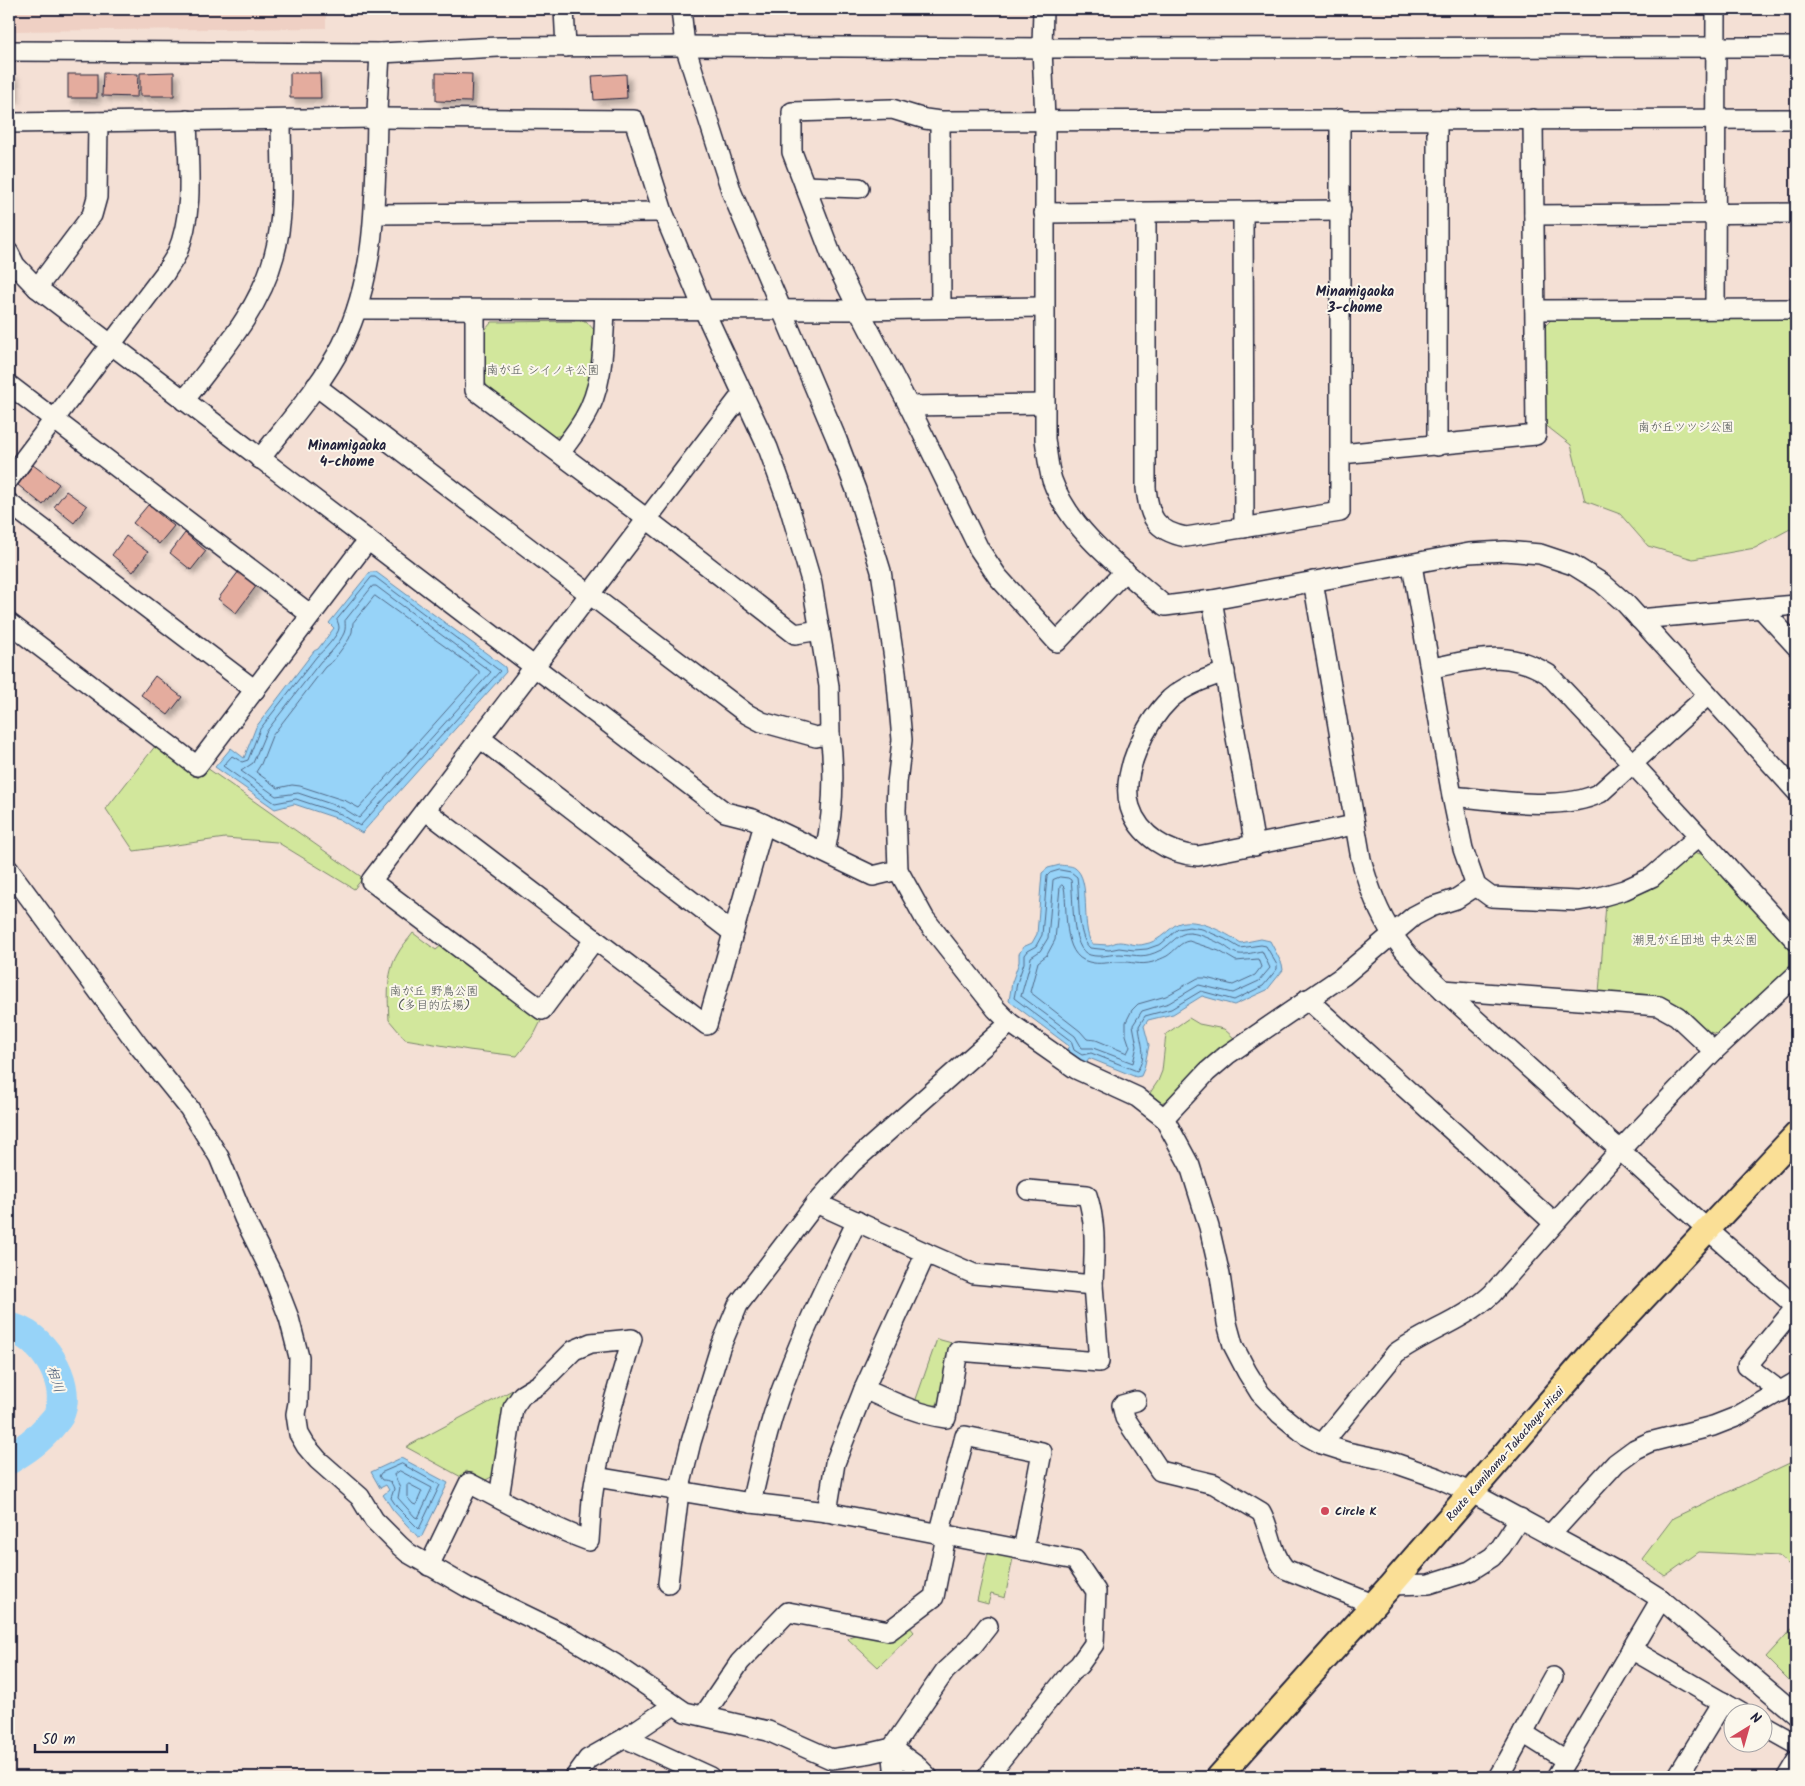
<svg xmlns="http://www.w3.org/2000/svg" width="1805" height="1786" font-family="Kalam,'Klee One',sans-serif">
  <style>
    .built { fill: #efd0c4 }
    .green { fill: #d2e79c; stroke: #7a846c }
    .water { fill: #97d3f8; stroke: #688cac }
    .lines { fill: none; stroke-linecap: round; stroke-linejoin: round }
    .shore { stroke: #516987; stroke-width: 1 }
    .river { stroke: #97d3f8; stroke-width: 31 }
    .building { fill: #e4ac9e; stroke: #22223b; filter: url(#shadow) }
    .minor-casing { stroke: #22223b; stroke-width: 22 }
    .major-casing { stroke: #22223b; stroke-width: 28 }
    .minor { stroke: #fbf7ec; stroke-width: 19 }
    .major { stroke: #fadf96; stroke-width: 24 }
    .poi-dot { fill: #d1495b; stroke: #fbf7ec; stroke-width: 2 }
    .labels { text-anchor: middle; stroke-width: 4; stroke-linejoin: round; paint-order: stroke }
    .park-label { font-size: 12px; fill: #4e5353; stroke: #fbf7ec }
    .street-label { font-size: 12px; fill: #22223b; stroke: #fbf7ec }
    .poi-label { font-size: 12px; font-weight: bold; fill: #22223b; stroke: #fbf7ec; text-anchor: start }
    .neighbourhood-label { font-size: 14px; font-weight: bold; fill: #22223b; stroke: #fbf7ec }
    .water-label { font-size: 14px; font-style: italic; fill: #455774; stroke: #fbf7ec }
  </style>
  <defs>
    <filter id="shadow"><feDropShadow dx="4.5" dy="4.5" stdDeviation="2.5" flood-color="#0004"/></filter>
  </defs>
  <rect width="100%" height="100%" fill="#f4e0d5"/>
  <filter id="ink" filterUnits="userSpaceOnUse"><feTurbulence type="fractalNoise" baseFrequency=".02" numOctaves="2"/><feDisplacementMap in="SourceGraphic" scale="10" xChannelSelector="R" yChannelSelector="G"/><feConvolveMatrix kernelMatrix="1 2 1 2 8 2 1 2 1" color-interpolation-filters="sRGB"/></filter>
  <g filter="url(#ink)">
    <!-- built -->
    <polygon class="built" points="9,9 326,9 326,28 9,31"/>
    <!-- green -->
    <g class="green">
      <polygon points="1553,318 1796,318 1796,535 1790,529 1755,548 1693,559 1648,546 1620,514 1585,501 1571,445 1544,424 1542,329"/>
      <polygon points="586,321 595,331 594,364 583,402 563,435 552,437 489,390 483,378 484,331 492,322"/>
      <polygon points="156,745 198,778 207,768 363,878 354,889 277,842 225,838 134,851 106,809"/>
      <path d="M1697 853 1708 856 1796 952V963L1792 967 1720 1034C1703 1035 1686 1011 1672 1002 1656 991 1618 994 1599 993L1606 904 1649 890 1667 877 1692 854Z"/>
      <path d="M413 933 436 950 442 945 542 1019 535 1033 517 1056 469 1050 405 1039 389 1020C388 999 386 974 397 955 401 947 408 940 413 933Z"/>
      <polygon points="1189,1018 1199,1024 1224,1029 1234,1038 1207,1061 1170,1099 1161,1103 1150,1093 1158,1081 1162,1071 1166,1034"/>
      <polygon points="937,1339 952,1343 941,1401 933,1407 915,1402"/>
      <polygon points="518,1387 497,1474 484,1481 466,1471 463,1478 406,1447"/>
      <polygon points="1796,1460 1796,1571 1779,1556 1699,1552 1665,1576 1642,1559 1673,1518"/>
      <polygon points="988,1553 1013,1558 1005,1598 991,1594 988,1604 977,1601"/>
      <polygon points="1796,1624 1796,1687 1766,1657"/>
      <polygon points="910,1627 914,1632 878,1667 848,1639 849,1637 857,1634 891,1640"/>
    </g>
    <!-- water -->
    <g class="water">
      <polygon points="370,572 376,572 505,667 506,672 362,833 339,819 294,804 275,809 215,767 231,748 244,758 256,727 314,651 318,649 334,628 329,623"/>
      <path d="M1060 865C1064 866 1071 865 1075 868 1092 880 1080 925 1092 944 1097 944 1103 945 1108 945 1111 945 1115 942 1119 942 1128 942 1136 947 1145 944 1157 942 1165 933 1174 926 1191 913 1226 933 1241 943L1261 939 1270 941 1282 964 1283 970 1267 990 1234 1005 1202 996 1173 1014 1148 1020 1144 1026 1149 1045 1144 1069 1141 1076 1136 1077 1089 1058 1085 1064 1066 1051 1069 1046 1009 1001 1012 982 1019 962V954L1023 947 1032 943 1037 934 1042 873 1048 868Z"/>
      <polygon points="401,1458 448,1483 422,1536 418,1537 393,1510 383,1495 389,1490 386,1485 380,1488 371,1472"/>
    </g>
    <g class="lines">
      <!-- shore -->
      <g class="shore">
        <path d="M372 577H375L500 671 360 826 341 814 296 799 275 803 223 766 232 756 242 762 248 760 260 729 317 656C322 653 339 634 339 628 339 625 338 623 337 620Z"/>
        <path d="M373 586H376L491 672 359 818 343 808 298 793 276 796 241 771 253 763 266 732 321 661C329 656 340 642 344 633 346 629 345 624 345 621Z"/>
        <polygon points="375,596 479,671 479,674 359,808 346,801 300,786 292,785 278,788 256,772 261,764 272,736 325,667 333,661 349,639 352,632 353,623"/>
        <path d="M1060 870 1071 872 1077 877C1080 897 1076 935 1090 948L1109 950 1119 948 1134 950 1147 949 1161 944 1178 929 1189 927 1202 929 1225 939 1240 948 1261 945 1266 946 1277 965V969L1263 986 1234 1000 1201 991 1171 1009 1145 1016 1139 1026C1140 1042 1148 1055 1137 1071L1091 1053 1082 1055 1074 1050 1071 1041 1014 998 1017 983 1024 963V955L1027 951 1036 946 1042 935 1047 876 1050 873Z"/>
        <path d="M1060 877 1068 878 1071 880C1074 897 1070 950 1090 955 1101 958 1111 954 1120 954 1139 955 1143 959 1161 950 1171 945 1178 932 1190 933 1201 934 1213 940 1223 945 1228 948 1233 953 1239 954 1246 955 1255 952 1262 951L1270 968 1259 981 1233 993 1199 985 1169 1003 1142 1011 1133 1025 1137 1046 1133 1063 1093 1048H1082L1075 1036 1021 996 1030 964 1031 957 1040 951 1048 938 1053 880Z"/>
        <path d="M1062 885 1064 887C1068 907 1061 956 1089 962 1099 965 1109 962 1119 962 1131 961 1140 966 1153 962 1158 960 1163 958 1167 956 1175 951 1180 942 1189 941L1219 951 1236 961 1258 959 1261 967 1255 975 1233 985 1206 978H1198L1166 996 1138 1004 1132 1010 1126 1022V1035L1130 1047 1127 1053 1096 1040 1087 1039 1080 1031 1030 992 1038 962 1047 955 1055 940 1060 887Z"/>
        <path d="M402 1464 440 1485 419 1529 397 1507 391 1498 394 1489C392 1482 389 1480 382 1480L379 1476 381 1473Z"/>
        <polygon points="400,1471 432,1488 418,1518 415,1517 398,1498 400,1487 394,1475"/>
        <polygon points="409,1484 422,1491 416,1505 413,1504 407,1497 407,1486"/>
      </g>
      <!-- river -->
      <path class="river" d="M9 1328C41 1333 71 1381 60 1412 59 1417 54 1421 51 1425 37 1441 27 1448 9 1459"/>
    </g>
    <!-- building -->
    <g class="building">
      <polygon points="174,72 174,96 140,96 140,73"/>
      <polygon points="103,73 138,74 137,97 102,96"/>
      <polygon points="290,73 320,73 321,98 290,98"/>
      <polygon points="436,73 472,74 471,102 436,101"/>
      <rect x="68" y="74" width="29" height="24"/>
      <polygon points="626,74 627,98 594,100 592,76"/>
      <rect x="9" y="75" width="5" height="23"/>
      <polygon points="33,465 59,484 43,505 18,485"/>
      <polygon points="66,491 87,506 74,523 54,507"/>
      <polygon points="148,505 174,526 159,544 133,523"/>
      <polygon points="185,533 206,551 191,570 170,553"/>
      <polygon points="126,536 148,552 133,572 112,555"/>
      <polygon points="239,571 257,585 236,613 218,599"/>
      <polygon points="155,676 182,697 168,715 141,695"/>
    </g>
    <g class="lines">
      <defs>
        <g id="minor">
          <polyline points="564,9 566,47"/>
          <polyline points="681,9 685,46 732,193 837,440 856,490 881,571 896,672 902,740 897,783 896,810 898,870 925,919 996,1009 1010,1023 1076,1069 1137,1097 1164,1118 1190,1166 1209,1227 1220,1275 1227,1323 1233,1345 1247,1372 1260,1393 1280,1414 1307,1436 1322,1444 1347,1452 1386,1460 1438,1478 1472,1493 1620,1573 1661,1599 1796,1714"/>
          <path d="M1043 9 1042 48 1045 120V439C1047 452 1048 467 1052 480 1071 533 1124 570 1165 606L1212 600 1469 553 1505 551 1540 554 1573 565 1602 583 1626 604 1796 791"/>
          <polyline points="9,51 380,53 499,47 685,46 1042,48 1796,47"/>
          <polyline points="1437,120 1437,446"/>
          <polyline points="940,121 941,308"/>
          <polyline points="9,123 377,118 634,120 663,212 703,308 768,448 789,506 812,584 829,686 830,734 816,737 762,722 747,714 316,386"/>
          <polyline points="805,186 859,188"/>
          <polyline points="1243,212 1244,528"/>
          <polyline points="1044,213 1341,210"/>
          <path d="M1146 213V488C1149 517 1155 531 1186 537L1340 512V119"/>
          <polyline points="375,214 663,212"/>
          <polyline points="1534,215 1796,213"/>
          <polyline points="9,253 15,265 37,288 725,812 753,819 764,824 707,1025 425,810"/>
          <polyline points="37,288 92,215 97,197 98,122"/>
          <polyline points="357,309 859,310 1044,307"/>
          <polyline points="1715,309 1716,9"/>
          <polyline points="475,310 475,390 647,519 795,634 820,630"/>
          <polyline points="1535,310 1796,309"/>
          <polyline points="9,385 311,615"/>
          <path d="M184 401C218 356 259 312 274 256 286 213 281 165 281 120"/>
          <polyline points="909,406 1045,404"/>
          <path d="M560 453C568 442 577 431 584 419 604 385 603 347 605 310"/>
          <polyline points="1341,454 1536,435 1533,119"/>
          <path d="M260 459C288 422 321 386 342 345 377 274 375 198 377 121 377 98 379 75 380 53"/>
          <path d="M9 479 165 273C169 266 174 260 177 253 195 211 188 164 187 120"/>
          <polyline points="9,503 255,690"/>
          <polyline points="1412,565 1452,796 1463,849 1476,886 1491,897 1578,901 1596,898 1624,890 1652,877 1699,836"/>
          <polyline points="1125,571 1057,642 998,577 979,549 909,406 859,310 831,254 792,152 792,112 892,109 925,119 940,121 1796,119"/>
          <path d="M1313 581 1361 859C1368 885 1378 912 1393 935 1406 955 1425 973 1443 990L1707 1229 1796 1307"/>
          <polyline points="1212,600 1255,846"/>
          <polyline points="1761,608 1796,646"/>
          <polyline points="1639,619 1796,605"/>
          <polyline points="9,623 197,766 368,540"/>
          <path d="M1431 668C1476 660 1506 648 1548 674L1632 763 1796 941"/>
          <path d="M1225 672C1205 679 1186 685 1170 699 1146 722 1120 774 1130 807 1139 836 1169 854 1198 856L1354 825"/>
          <polyline points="480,738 732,932"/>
          <path d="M1452 796C1495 800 1562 812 1600 793L1708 695"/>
          <polyline points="764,824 873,876 898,870"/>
          <path d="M825 852C833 814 835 772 830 734"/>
          <polyline points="9,870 138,1045 189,1108 219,1157 244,1218 272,1274 289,1318 299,1357 298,1403 296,1414 299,1434 306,1446 318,1460 360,1497 374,1520 400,1546 408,1553 467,1587 566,1635 615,1664 685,1712 768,1731 831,1759 871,1753 892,1748 945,1671 973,1645 988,1626"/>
          <polyline points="595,939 542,1010 371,881 743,393"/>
          <polyline points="1443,990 1659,1006 1677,1016 1714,1051"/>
          <polyline points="1307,999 1554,1223"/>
          <polyline points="1164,1118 1207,1072 1227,1055 1343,976 1414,916 1431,907 1456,899 1476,886"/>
          <polyline points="816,1203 926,1253 864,1389 835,1463 827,1512"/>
          <path d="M926 1253 974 1274 1093 1285C1094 1254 1097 1225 1087 1195L1028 1190"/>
          <path d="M864 1389C891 1401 916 1414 946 1418L958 1351 1099 1362 1093 1285"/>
          <polyline points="1781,1392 1747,1366 1796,1307"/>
          <path d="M1136 1401 1122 1405 1125 1418 1160 1471 1214 1484 1261 1512C1271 1530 1271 1553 1285 1569L1373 1604"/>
          <path d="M1322 1444 1396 1353C1427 1331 1464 1320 1492 1294L1620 1150 1714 1051 1796 975"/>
          <polyline points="596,1477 751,1503 827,1512 1075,1560 1096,1591 1094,1644 1079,1665 1071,1672 987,1777"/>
          <path d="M751 1503C761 1460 770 1418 786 1378 806 1324 832 1273 857 1221"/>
          <polyline points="1551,1534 1616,1463 1635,1449 1650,1442 1713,1426 1736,1417 1796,1382"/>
          <polyline points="939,1535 965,1436 1042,1452 1023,1550"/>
          <path d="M429 1566 469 1483C508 1503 548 1526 589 1541 590 1527 591 1513 592 1499 599 1446 617 1390 632 1339L591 1343 574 1350 540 1384 522 1395 513 1408 499 1498"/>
          <polyline points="668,1583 679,1492 691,1442 720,1348 738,1305 816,1203 852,1163 1010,1023"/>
          <polyline points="1391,1585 1429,1584 1470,1571 1492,1557 1501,1547 1520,1518"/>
          <polyline points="1631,1649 1743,1714"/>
          <polyline points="704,1715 740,1662 788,1612 889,1631 934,1597 946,1536"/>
          <polyline points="1762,1725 1796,1744"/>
          <polyline points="1523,1733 1566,1760"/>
          <polyline points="625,1738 710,1777"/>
          <polyline points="892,1748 918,1767 928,1777"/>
          <polyline points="892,1748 895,1777"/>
          <polyline points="575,1777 588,1759 625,1738 674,1705"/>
          <path d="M1498 1777C1518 1745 1534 1711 1553 1677"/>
          <polyline points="1556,1777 1661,1599"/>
          <polyline points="1677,1777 1723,1702"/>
          <polyline points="1787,1777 1796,1762"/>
        </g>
        <polyline id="major" points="1219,1777 1391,1585 1591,1354 1796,1135"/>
      </defs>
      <!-- minor casing -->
      <use href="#minor" class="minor-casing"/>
      <!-- major casing -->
      <use href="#major" class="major-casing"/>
      <!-- minor -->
      <use href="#minor" class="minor"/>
      <!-- major -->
      <use href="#major" class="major"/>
    </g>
  </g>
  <!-- markers -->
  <circle class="poi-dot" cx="1325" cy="1511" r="5"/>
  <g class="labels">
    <!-- park labels -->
    <g class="park-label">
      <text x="543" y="374">南が丘 シイノキ公園</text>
      <text x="1686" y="431">南が丘ツツジ公園</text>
      <text x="1695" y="944">潮見が丘団地 中央公園</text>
      <text x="434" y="995">南が丘 野鳥公園<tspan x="434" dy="14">(多目的広場)</tspan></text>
    </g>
    <!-- street labels -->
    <g class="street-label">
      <text transform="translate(1505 1454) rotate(-49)" y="4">Route Kamihama-Takachaya-Hisai</text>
    </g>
    <!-- poi labels -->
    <g class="poi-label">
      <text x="1335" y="1515">Circle K</text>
    </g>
    <!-- neighbourhood labels -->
    <g class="neighbourhood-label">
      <text x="1355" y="296">Minamigaoka<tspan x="1355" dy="16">3-chome</tspan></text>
      <text x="347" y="450">Minamigaoka<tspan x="347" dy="16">4-chome</tspan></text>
    </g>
    <!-- water labels -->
    <g class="water-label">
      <text transform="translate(56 1379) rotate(72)" y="5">相川</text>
    </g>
  </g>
  <!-- margin -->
  <rect width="1805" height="1786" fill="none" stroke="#fbf7ec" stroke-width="30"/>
  <rect x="15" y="15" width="1775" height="1756" fill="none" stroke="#22223b" stroke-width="2" filter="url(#ink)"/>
  <!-- north arrow -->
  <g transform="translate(1748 1728) rotate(37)"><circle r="24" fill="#fbf7ec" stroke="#a4a2a5"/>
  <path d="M0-4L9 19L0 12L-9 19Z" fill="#d1495b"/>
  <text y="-8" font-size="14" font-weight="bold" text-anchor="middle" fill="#22223b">N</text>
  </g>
  <!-- scale -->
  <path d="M35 1744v8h132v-8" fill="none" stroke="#22223b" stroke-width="2.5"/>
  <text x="42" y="1744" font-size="15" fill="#22223b" stroke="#fbf7ec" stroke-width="4" paint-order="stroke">50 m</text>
</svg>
